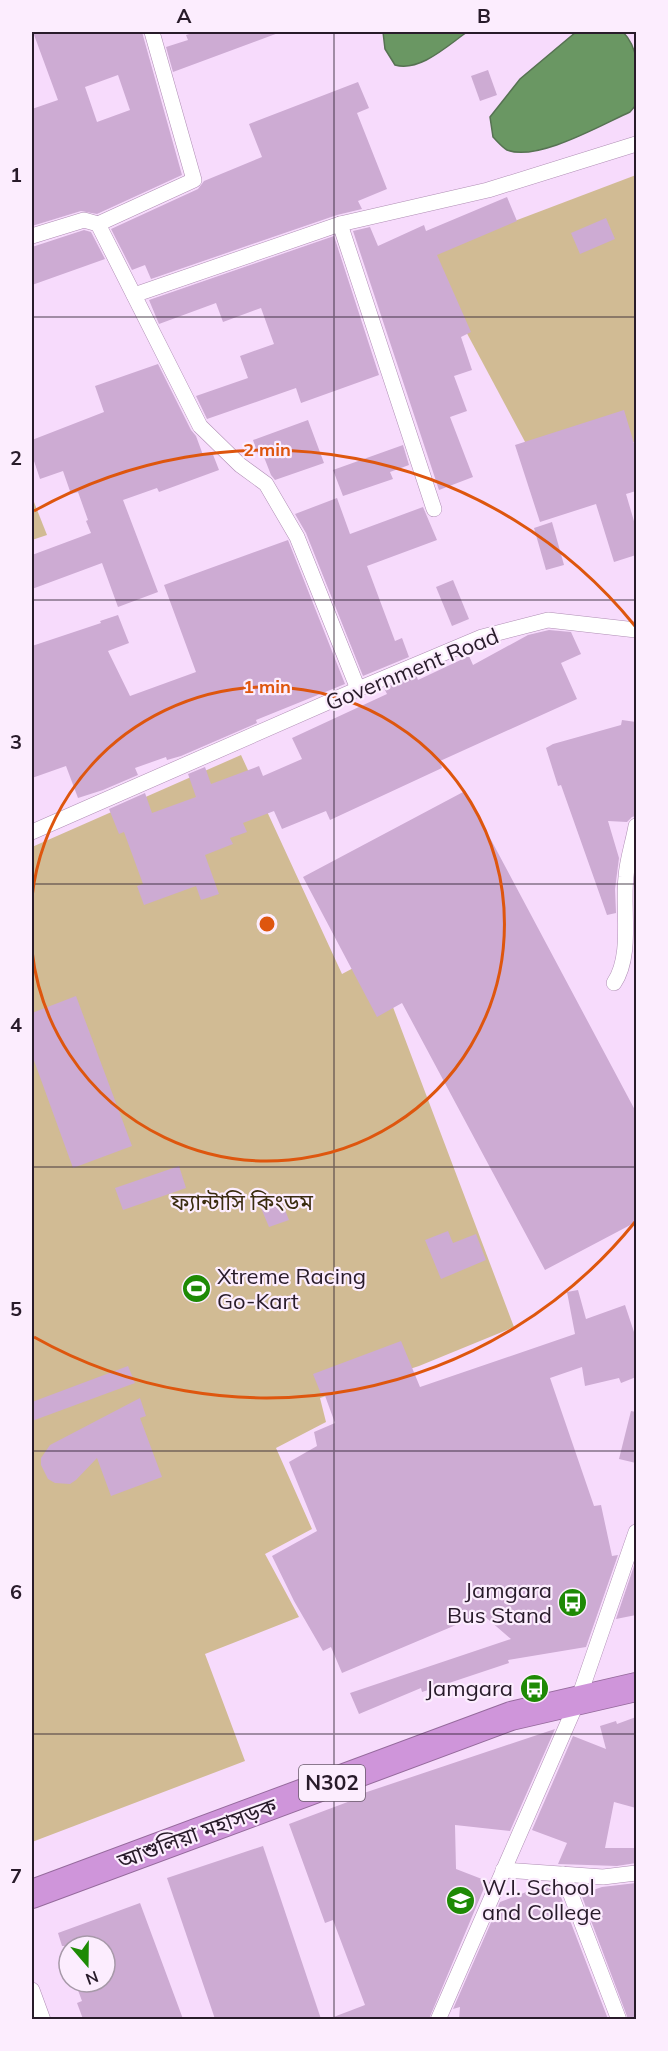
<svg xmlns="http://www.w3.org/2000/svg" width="668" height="2051" font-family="Mulish,'Noto Sans Bengali',sans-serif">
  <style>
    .green { fill: #d1bb94 }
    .water { fill: #6a9763; stroke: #567252; stroke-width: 1.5 }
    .building { fill: #cdabd3; fill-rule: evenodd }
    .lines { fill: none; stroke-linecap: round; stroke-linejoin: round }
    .street-casing { stroke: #af8eb4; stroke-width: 16 }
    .highway-casing { stroke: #956a9c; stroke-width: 30 }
    .street { stroke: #fff; stroke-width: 15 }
    .highway { stroke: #cf95da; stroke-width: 28 }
    .grid { fill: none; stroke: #281b2a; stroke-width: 1.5; stroke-opacity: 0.55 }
    .ring { fill: none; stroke: #de560e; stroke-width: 3 }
    .labels { text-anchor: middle; stroke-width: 4.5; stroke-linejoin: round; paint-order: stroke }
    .shield { fill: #fcedfe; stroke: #685a6a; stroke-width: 1.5 }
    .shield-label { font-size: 21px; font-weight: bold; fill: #281b2a }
    .street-label { font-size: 22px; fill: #281b2a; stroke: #fcedfe }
    .park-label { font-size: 22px; fill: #3a2c0f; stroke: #fcedfe }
    .poi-label { font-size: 22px; fill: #281b2a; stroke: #fcedfe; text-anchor: start }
    .centre { fill: #de560e; stroke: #fcedfe; stroke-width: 3 }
    .ring-label { font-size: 18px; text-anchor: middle; font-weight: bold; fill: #de560e; stroke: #fcedfe; stroke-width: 4.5; stroke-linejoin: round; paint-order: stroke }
    .neatline { fill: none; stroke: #281b2a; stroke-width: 2 }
    .grid-label { font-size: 20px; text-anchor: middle; font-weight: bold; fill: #281b2a }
  </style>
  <rect width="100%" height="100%" fill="#f7dbfc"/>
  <!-- green -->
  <g class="green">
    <polygon points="636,175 636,442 531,453 425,255"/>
    <polygon points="32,497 47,535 32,540"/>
    <polygon points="241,755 342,974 374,957 514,1327 419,1366 320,1398 326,1422 276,1448 312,1529 265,1554 299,1617 205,1654 245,1761 32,1842 32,847"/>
  </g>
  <!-- water -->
  <g class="water">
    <path d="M383 32H467C447 46 420 72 395 65L385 49Z"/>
    <path d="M576 32H623C642 51 637 80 636 105L630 112C601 125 537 162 507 150 502 147 497 141 493 137L490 117 520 79Z"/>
  </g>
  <!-- building -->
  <g class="building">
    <path d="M33 32H142L182 175 97 214 81 211 32 226V109L58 100ZM118 75 130 110 97 122 85 87Z"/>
    <polygon points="196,32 281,32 173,72 166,47 188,40 186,35"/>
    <polygon points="488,70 497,95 480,101 471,76"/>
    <polygon points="358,82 369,108 357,113 387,189 358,201 362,209 337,215 151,279 145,265 132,270 111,229 198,189 204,181 262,157 249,124"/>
    <polygon points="507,197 517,221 437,255 471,332 461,337 472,370 454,376 467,411 450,417 473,477 439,490 353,231 370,227 378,246 424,225 426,231"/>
    <polygon points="606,218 615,239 580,254 571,233"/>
    <polygon points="84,230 91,232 105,259 32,285 32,247"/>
    <polygon points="334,236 379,375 301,403 296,388 207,419 196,396 248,378 240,356 274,344 261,308 223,322 216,303 159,324 149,300"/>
    <polygon points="158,364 191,430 196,436 203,455 212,452 219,470 159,492 157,488 123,500 158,592 118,607 102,563 32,589 32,555 91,533 86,521 88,520 78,492 71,494 63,471 40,479 32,455 32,440 104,412 95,386"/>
    <polygon points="624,410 636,450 636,491 626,494 636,528 636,555 614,562 596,504 540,522 515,445"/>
    <polygon points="308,420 324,463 275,480 271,475 262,452 258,454 253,440"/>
    <polygon points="403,445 409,465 390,472 393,479 343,496 333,470"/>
    <polygon points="337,498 350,534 423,507 437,540 367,566 395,641 402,638 409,657 363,676 306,533 295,514"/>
    <polygon points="552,522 564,565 546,570 534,528"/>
    <polygon points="288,540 345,684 256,720 257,723 181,756 167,760 166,757 135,768 138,775 103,790 78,798 66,766 32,778 32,646 101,623 100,621 118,615 129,643 108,651 130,696 196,672 164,585"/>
    <polygon points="453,580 469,619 452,626 436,587"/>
    <polygon points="549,630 571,632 581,654 561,663 577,699 440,761 442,768 330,820 326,811 282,829 274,811 243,823 247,832 230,838 233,844 205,855 219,894 201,900 196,886 144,905 137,886 143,884 124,832 119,834 109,809 145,793 152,813 196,797 188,774 205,767 211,784 259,766 263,776 302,759 292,738 387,694 384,688 416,675 418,680 469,656 473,665 528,635"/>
    <polygon points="622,720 636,722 636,816 632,817 627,822 608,821 619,858 615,889 616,913 607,915 561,785 558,786 546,748 553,744 621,725"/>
    <polygon points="465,791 636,1112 636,1222 545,1270 402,1003 377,1017 303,877"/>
    <polygon points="76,996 132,1146 73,1168 32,1055 32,1013"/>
    <polygon points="179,1166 186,1188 123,1210 115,1188"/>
    <polygon points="281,1200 289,1220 269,1227 261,1208"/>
    <polygon points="448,1231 453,1243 476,1234 486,1260 441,1279 425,1240"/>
    <polygon points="578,1290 586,1319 625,1305 636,1338 636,1377 621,1383 619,1378 585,1386 582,1367 550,1378 594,1506 601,1505 612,1556 618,1555 586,1647 508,1660 509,1663 422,1692 421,1688 359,1714 350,1693 511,1639 482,1614 342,1673 331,1647 323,1651 294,1601 272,1556 317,1531 289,1462 317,1446 314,1432 335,1423 324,1393 321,1394 313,1374 401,1341 420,1387 575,1334 567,1292"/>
    <polygon points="128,1366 135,1383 32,1421 32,1402"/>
    <polygon points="140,1398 146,1416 140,1418 162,1477 111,1496 97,1458 76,1480 70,1484 55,1483 48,1479 41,1465 41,1458 50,1445"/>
    <polygon points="631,1411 636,1412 636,1463 619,1459"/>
    <polygon points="636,1560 636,1615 616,1619"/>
    <polygon points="636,1717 636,1808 614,1802 605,1848 636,1848 636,1863 617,1866 558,1864 567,1843 532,1830 573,1736 606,1749 600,1726 616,1721 617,1724"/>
    <polygon points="555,1729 510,1831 455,1825 456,1869 487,1881 429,2019 331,2019 331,2018 365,2005 333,1920 325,1923 289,1824 353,1800 352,1797"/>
    <polygon points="263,1846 321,2019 215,2019 167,1878"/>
    <polygon points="550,1883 556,1884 608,2019 459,2019 460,2007 453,2009 500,1902"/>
    <polygon points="636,1883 636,2019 628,2019 581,1894 602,1887"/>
    <polygon points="140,1903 183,2019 83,2019 77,2003 82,2001 75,1982 105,1982 105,1946 62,1946 58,1933"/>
  </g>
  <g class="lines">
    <defs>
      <g id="street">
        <polyline points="98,224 194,180 152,32"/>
        <polyline points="340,224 434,509"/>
        <polyline points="32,236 84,220 98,224 200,426 240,465 266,484 297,537 358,689"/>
        <polyline points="134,295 340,224 488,190 636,144"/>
        <polyline points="32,832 358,689 482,637 548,620 636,630"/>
        <path d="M614 983C633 955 622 908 626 877 627 860 633 843 636 826"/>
        <polyline points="503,1870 603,1877 636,1873"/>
        <polyline points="563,1874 619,2020"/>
        <polyline points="32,1990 43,2020"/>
        <polyline points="438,2020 578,1700 636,1532"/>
      </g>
      <polyline id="highway" points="32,1894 511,1716 636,1687"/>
    </defs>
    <!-- street casing -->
    <use href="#street" class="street-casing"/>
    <!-- highway casing -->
    <use href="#highway" class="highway-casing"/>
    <!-- street -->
    <use href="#street" class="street"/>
    <!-- highway -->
    <use href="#highway" class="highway"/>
  </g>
  <!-- grid -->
  <path class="grid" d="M334 32V2020M32 317H636M32 600H636M32 884H636M32 1167H636M32 1451H636M32 1734H636"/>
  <!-- distance rings -->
  <g class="ring">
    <path d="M32 897A237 237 0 1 1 32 951"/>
    <path d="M635 1222A474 474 0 0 1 34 1337M34 511A474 474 0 0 1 635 626"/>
  </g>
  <!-- icons -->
  <defs>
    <symbol id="stadium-disc" viewBox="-11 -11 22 22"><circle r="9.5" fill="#1e8a05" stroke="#fcedfe"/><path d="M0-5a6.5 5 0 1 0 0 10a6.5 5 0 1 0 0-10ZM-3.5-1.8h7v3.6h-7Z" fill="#fff"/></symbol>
    <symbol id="bus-disc" viewBox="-11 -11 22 22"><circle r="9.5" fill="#1e8a05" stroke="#fcedfe"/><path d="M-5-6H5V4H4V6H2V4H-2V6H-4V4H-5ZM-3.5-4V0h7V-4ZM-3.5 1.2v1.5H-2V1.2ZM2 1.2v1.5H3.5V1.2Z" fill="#fff"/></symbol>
    <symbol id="school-disc" viewBox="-11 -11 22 22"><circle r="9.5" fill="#1e8a05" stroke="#fcedfe"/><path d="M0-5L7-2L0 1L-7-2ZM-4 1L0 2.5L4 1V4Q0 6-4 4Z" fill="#fff"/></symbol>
  </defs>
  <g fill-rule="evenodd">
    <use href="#stadium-disc" x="180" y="1272" width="33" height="33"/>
    <use href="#bus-disc" x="556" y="1586" width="33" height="33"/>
    <use href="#bus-disc" x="518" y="1672" width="33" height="33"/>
    <use href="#school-disc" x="444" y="1884" width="33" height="33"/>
  </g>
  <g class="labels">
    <!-- shield labels -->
    <rect class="shield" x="299" y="1765" width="66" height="36" rx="4.5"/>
    <g class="shield-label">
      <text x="332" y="1790">N302</text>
    </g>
    <!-- street labels -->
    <g class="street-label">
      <text transform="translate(412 669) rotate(-22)" y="8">Government Road</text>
      <text transform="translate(197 1833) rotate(-20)" y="8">আশুলিয়া মহাসড়ক</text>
    </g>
    <!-- park labels -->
    <g class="park-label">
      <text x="242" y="1210">ফ্যান্টাসি কিংডম</text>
    </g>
    <!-- poi labels -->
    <g class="poi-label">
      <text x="217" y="1284">Xtreme Racing<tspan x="217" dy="25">Go-Kart</tspan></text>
      <text x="552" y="1598" text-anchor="end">Jamgara<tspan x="552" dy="25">Bus Stand</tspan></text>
      <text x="513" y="1696" text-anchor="end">Jamgara</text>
      <text x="482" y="1895">W.I. School<tspan x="482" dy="25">and College</tspan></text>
    </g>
  </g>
  <circle cx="267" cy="924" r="9" class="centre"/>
  <g class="ring-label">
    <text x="267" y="456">2 min</text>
    <text x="267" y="693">1 min</text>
  </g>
  <!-- border -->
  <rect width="668" height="2051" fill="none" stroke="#fcedfe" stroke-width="66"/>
  <!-- north arrow -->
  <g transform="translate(87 1964) rotate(160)"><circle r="28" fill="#fcedfe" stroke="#a799a9" stroke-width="1.5"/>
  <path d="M0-4.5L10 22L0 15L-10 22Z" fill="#1e8a05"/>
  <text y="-9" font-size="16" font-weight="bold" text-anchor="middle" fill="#281b2a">N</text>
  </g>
  <rect x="33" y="33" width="602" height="1985" class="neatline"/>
  <g class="grid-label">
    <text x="184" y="23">A</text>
    <text x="484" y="23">B</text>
    <text x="16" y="182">1</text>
    <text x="16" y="465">2</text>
    <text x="16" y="749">3</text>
    <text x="16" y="1032">4</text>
    <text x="16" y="1316">5</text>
    <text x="16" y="1599">6</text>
    <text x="16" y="1883">7</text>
  </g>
</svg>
